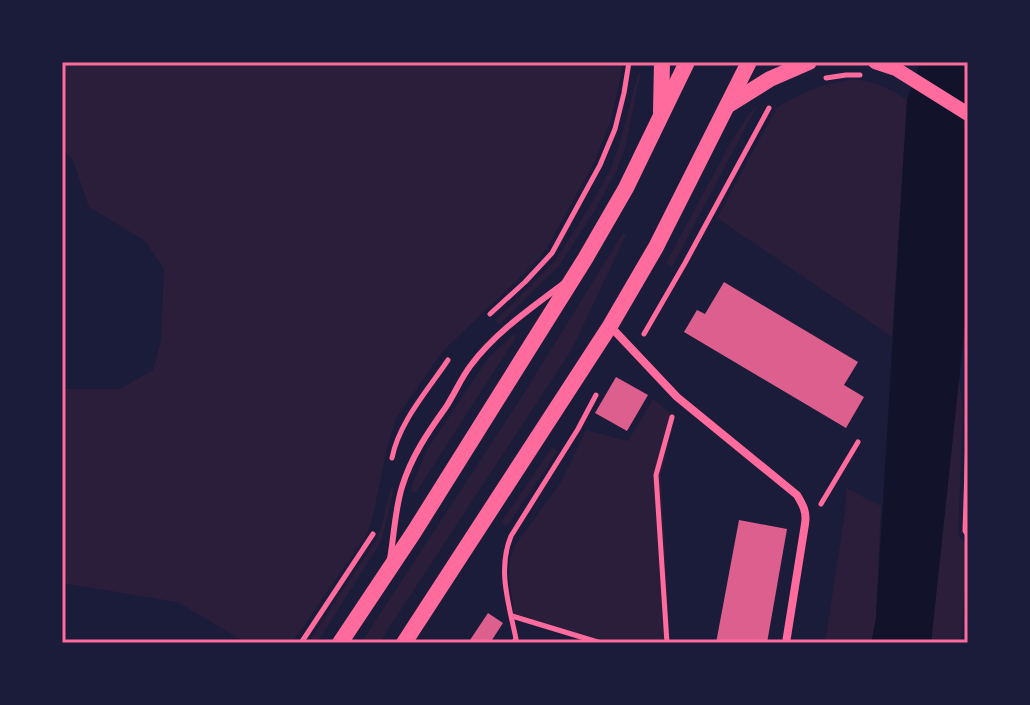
<svg xmlns="http://www.w3.org/2000/svg" width="1030" height="705" font-family="'Open Sans',sans-serif">
  <style>
    .green { fill: #2a1e3b }
    .water { fill: #12122b }
    .building { fill: #dd5f8e }
    .lines { fill: none; stroke-linecap: round; stroke-linejoin: round }
    .path { stroke: #ff6b9d; stroke-width: 5 }
    .service { stroke: #ff6b9d; stroke-width: 6 }
    .minor { stroke: #ff6b9d; stroke-width: 8 }
    .tertiary { stroke: #ff6b9d; stroke-width: 14 }
    .secondary { stroke: #ff6b9d; stroke-width: 16 }
    .neatline { fill: none; stroke: #ff6b9d; stroke-width: 3 }
  </style>
  <rect width="100%" height="100%" fill="#1b1b3a"/>
  <!-- green -->
  <g class="green">
    <polygon points="62,62 623,62 619,85 610,123 595,161 547,248 532,266 443,351 396,418 387,448 373,516 367,534 292,643 247,643 177,602 62,583 62,389 120,389 153,370 161,340 164,269 145,241 89,207 72,158 62,150"/>
    <polygon points="638,74 640,74 626,145 616,172 594,212 559,266 499,325 495,321 555,261 588,209 610,170 619,146"/>
    <path d="M852 79C873 81 889 88 907 100L892 337 717 218 777 107 803 93 821 86Z"/>
    <polygon points="758,104 672,267 666,263 732,140 748,116"/>
    <polygon points="623,233 626,235 572,349 379,643 361,643 521,398"/>
    <polygon points="513,335 516,335 515,339 417,491 414,493 411,490 412,484 428,448 489,357"/>
    <polygon points="959,378 963,410 958,535 968,547 961,643 931,643"/>
    <polygon points="653,399 675,417 661,475 670,643 592,643 515,620 509,574 510,558 515,545 560,484 586,430 628,441"/>
    <polygon points="552,447 558,451 507,526 501,523"/>
    <polygon points="391,487 394,488 382,540 317,643 308,643 376,540 382,525"/>
    <polygon points="846,488 881,506 876,618 871,643 825,643 845,512"/>
  </g>
  <!-- water -->
  <polygon class="water" points="920,62 968,62 968,296 931,643 871,643 876,618 907,100"/>
  <!-- building -->
  <g class="building">
    <polygon points="724,282 858,362 844,385 864,397 846,428 684,332 697,310 705,314"/>
    <polygon points="616,377 648,395 627,431 595,413"/>
    <polygon points="739,520 787,529 767,643 716,643"/>
    <polygon points="488,613 503,623 490,643 468,643"/>
  </g>
  <g class="lines">
    <!-- path -->
    <g class="path">
      <polyline points="826,78 846,75 860,75"/>
      <polyline points="490,314 525,282 552,253 600,165 615,129 624,93 629,62"/>
      <polyline points="644,334 685,263 769,108"/>
      <polyline points="968,435 965,531 968,535"/>
      <path d="M392 458C399 422 428 390 448 360"/>
      <polyline points="821,504 858,442"/>
      <polyline points="512,616 601,643"/>
      <polyline points="301,643 373,534"/>
      <path d="M513 643 516 639C509 604 497 570 511 536L578 429 596 395"/>
      <polyline points="667,643 656,475 672,417"/>
    </g>
    <!-- service -->
    <path class="service" d="M390 559C394 536 395 509 402 487 411 457 428 432 446 407 455 393 461 378 471 365 496 332 530 309 563 284"/>
    <!-- minor -->
    <path class="minor" d="M610 326 677 397 797 495C803 505 807 512 805 524L786 643"/>
    <!-- tertiary -->
    <polyline class="tertiary" points="875,62 896,69 968,114"/>
    <!-- secondary -->
    <g class="secondary">
      <polyline points="730,104 770,79 809,62"/>
      <polyline points="661,112 662,62"/>
      <polyline points="340,643 414,532 585,259 626,188 687,62"/>
      <polyline points="404,643 610,326 656,247 749,62"/>
    </g>
  </g>
  <!-- border -->
  <rect width="1030" height="705" fill="none" stroke="#1b1b3a" stroke-width="128"/>
  <rect x="64" y="64" width="902" height="577" class="neatline"/>
</svg>
